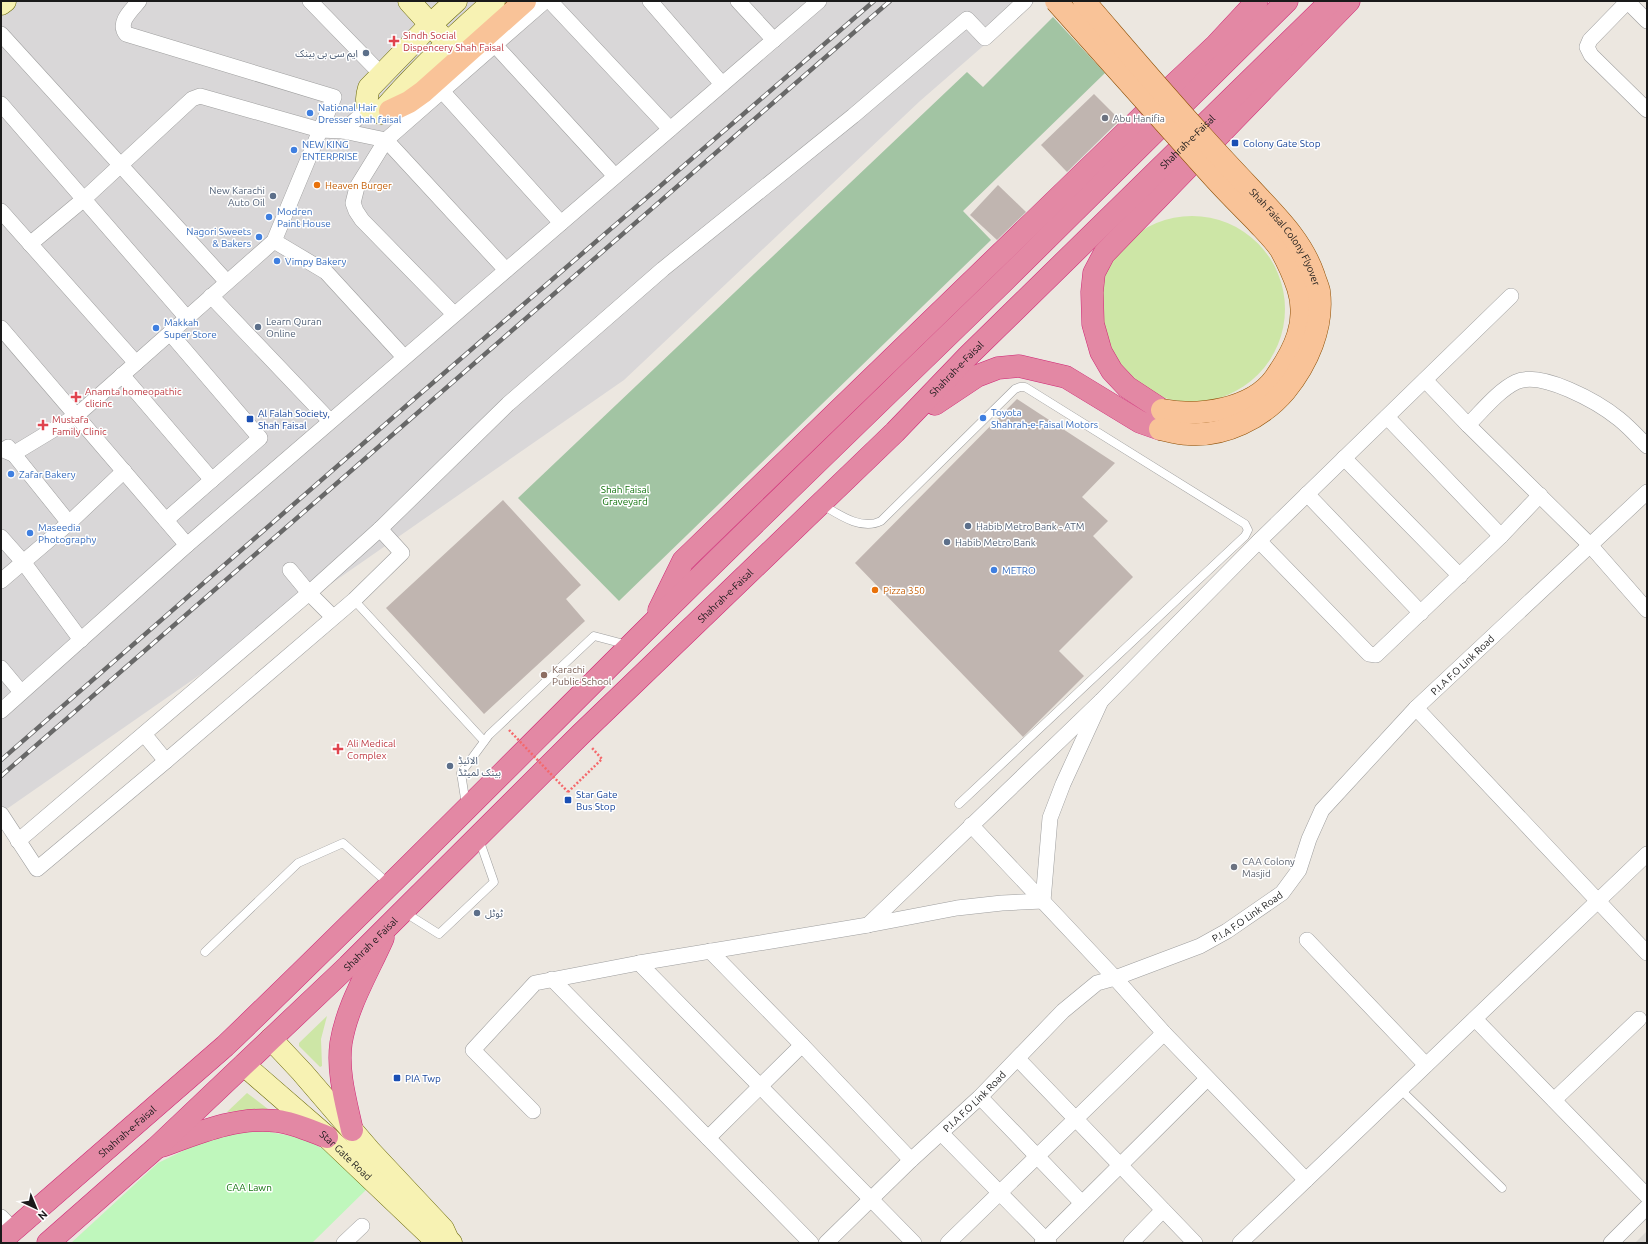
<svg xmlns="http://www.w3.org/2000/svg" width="1648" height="1244" font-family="Ubuntu,'Noto Sans Arabic',sans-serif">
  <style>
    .residential { fill: #d9d7d8 }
    .airport { fill: #dad7d2 }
    .grass { fill: #cde6a6 }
    .cemetery { fill: #a2c4a3 }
    .park { fill: #bff7bc }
    .building { fill: #c0b5b0 }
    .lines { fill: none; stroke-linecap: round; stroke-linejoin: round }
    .lane-casing { stroke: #9e9e9e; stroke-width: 9 }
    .street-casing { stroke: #9e9e9e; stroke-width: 16 }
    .secondary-casing { stroke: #6b6a08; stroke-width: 23 }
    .primary-casing { stroke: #8d4f04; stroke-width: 23 }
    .highway-casing { stroke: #cf2876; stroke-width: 23 }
    .path { stroke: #f5686b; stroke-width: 2.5; stroke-dasharray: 2 2; stroke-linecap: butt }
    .lane { stroke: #fff; stroke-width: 8 }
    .street { stroke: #fff; stroke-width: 15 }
    .secondary { stroke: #f7f2b3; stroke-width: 22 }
    .primary { stroke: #f9c398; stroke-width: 22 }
    .highway { stroke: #e388a4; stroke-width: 22 }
    .rail-casing { stroke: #686868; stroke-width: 4.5 }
    .rail { stroke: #fff; stroke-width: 3; stroke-dasharray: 9; stroke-linecap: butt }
    .primary-bridge-casing { stroke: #8d4f04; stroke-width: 23; stroke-linecap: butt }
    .path-bridge { stroke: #f5686b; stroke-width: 2.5; stroke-dasharray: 2 2; stroke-linecap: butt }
    .primary-bridge { stroke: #f9c398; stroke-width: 22 }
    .health-dot { fill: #e0444e; stroke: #fff; stroke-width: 1.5 }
    .service-dot { fill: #5c6f8a; stroke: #fff; stroke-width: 1.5 }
    .shop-dot { fill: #3f7fe0; stroke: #fff; stroke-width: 1.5 }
    .worship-dot { fill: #6b7280; stroke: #fff; stroke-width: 1.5 }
    .transit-dot { fill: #1a4fb4; stroke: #fff; stroke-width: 1.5 }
    .food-dot { fill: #e8710a; stroke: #fff; stroke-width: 1.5 }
    .education-dot { fill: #8d6e63; stroke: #fff; stroke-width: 1.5 }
    .labels { text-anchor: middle; stroke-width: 3; stroke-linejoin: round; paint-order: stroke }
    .health-label { font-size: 10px; fill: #be3a42; stroke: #fff; text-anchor: start }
    .service-label { font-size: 10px; fill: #4e5e75; stroke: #fff; text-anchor: start }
    .shop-label { font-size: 10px; fill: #366cbe; stroke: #fff; text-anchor: start }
    .worship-label { font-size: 10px; fill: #5b616d; stroke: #fff; text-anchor: start }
    .street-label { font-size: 10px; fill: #1a1a1a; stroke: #fff }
    .transit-label { font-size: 10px; fill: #164399; stroke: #fff; text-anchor: start }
    .food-label { font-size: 10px; fill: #c56008; stroke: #fff; text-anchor: start }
    .park-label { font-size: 10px; fill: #12730e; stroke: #fff }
    .education-label { font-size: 10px; fill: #785e54; stroke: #fff; text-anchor: start }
  </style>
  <rect width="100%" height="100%" fill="#ece7e0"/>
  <!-- residential -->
  <polygon class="residential" points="1,1 1035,1 920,101 624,380 1,813"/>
  <!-- airport -->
  <polygon class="airport" points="1647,1231 1647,1243 1635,1243"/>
  <!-- grass -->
  <g class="grass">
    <circle cx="1192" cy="309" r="93"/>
    <polygon points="327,1016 321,1039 322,1066 320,1067 299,1046 299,1043"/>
    <polygon points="247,1093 268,1109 227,1112"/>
  </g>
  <!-- cemetery -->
  <polygon class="cemetery" points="1053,17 1105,73 963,211 991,240 619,601 518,498 967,72 983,87"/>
  <!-- park -->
  <path class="park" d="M259 1129C271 1133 284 1134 296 1137 325 1145 347 1167 370 1186L312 1243H71L158 1163 197 1144 222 1136Z"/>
  <!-- building -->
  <g class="building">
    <polygon points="1094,94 1120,120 1067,172 1041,145"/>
    <polygon points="998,185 1026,212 997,240 970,215"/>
    <polygon points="1017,399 1115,463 1082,497 1108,521 1093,536 1133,577 1059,651 1084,676 1023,737 855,563"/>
    <polygon points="503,500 581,585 566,599 585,621 484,714 386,608"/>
  </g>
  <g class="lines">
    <defs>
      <g id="lane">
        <path d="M821 504C838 514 861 531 881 521L1015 389 1020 387H1025L1245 524 1248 530 1245 536 959 804"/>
        <polyline points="354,600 484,741"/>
        <polyline points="466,805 461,773 489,735 594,636 628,645"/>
        <polyline points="404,912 439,934 494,882 479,839"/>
        <polyline points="205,952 298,863 343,843 390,885"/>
        <polyline points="1401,1090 1502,1188"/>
      </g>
      <g id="street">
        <polyline points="310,1 381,74"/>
        <polyline points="550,1 670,129"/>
        <polyline points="650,1 722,84"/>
        <polyline points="738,1 774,40"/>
        <polyline points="1628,1 1590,40 1587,47 1591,55 1647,110"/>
        <polyline points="1628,2 1647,21"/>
        <polyline points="1,34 227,282"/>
        <polyline points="495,45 615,176"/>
        <polyline points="442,91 561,223"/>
        <polyline points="1,104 187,318"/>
        <polyline points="343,131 369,108"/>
        <polyline points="1,211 136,363"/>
        <polyline points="274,241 326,272 404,357"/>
        <polyline points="30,244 84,199 192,99 200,96 320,130 343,131 386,140 506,270"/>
        <polyline points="211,296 330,421"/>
        <polyline points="454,314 362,220 356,211 353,203 357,187 386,140 545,1"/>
        <polyline points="1,328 187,545"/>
        <polyline points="122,375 212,480"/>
        <polyline points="1425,380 1468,425 1590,545 1647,610"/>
        <polyline points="1387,417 1501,536"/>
        <path d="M1468 425C1482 411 1499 390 1516 382 1541 370 1598 402 1619 419 1629 427 1638 437 1647 446"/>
        <polyline points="8,447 69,523"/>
        <path d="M1 449 13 454 76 416 274 241 334 97 126 34C117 22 132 10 139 1"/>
        <polyline points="1344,458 1460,576"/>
        <polyline points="1307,494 1421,613"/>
        <polyline points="166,520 260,438 170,333"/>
        <polyline points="1,537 24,563 81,640"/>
        <polyline points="1259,541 1369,654 1376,655 1501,536 1540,495"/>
        <polyline points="290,570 309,593 333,617"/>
        <polyline points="1,581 69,523 124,471"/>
        <polyline points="1,668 21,692"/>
        <polyline points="1416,708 1647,953"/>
        <polyline points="1,711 187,545 819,1"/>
        <polyline points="144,734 166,761"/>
        <polyline points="1,814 37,869 166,761 354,600 402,553 380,529"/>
        <polyline points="971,825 1115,978 1164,1033 1306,1180"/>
        <polyline points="18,841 309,593 380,529 508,404 663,269 853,116 967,19 985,38 1025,1"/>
        <polyline points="868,925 1101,701 1259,541 1511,296"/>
        <polyline points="1307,940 1426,1065"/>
        <polyline points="710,951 802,1045 911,1160"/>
        <polyline points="639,963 914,1243"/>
        <polyline points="552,979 811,1243"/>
        <polyline points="1475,1019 1647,1196"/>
        <polyline points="1018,1059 1195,1243"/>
        <polyline points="980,1097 1082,1203"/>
        <polyline points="1554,1100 1639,1019"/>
        <polyline points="533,1111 473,1050 535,983 639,963 868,925 957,908 1002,903 1043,901 1050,818 1063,784 1101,701"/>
        <polyline points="941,1133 1049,1243"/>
        <polyline points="708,1138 802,1045"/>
        <polyline points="1,1217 13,1229"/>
        <polyline points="344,1243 362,1226"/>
        <path id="s1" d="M826 1243 911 1160 980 1097 1063 1011 1097 983 1115 978 1200 946 1227 931 1282 893 1299 870 1309 839 1322 810 1416 708 1647 492"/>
        <polyline points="948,1243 1164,1033"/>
        <polyline points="1042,1243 1207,1079"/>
        <polyline points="1131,1243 1163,1210"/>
        <polyline points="1240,1243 1647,854"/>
        <polyline points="1611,1243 1647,1207"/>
      </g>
      <g id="secondary">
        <polyline points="409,1 440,35"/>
        <polyline points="1,4 5,1"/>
        <path d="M390 111C370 114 363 107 369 88L430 25 456 1"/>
        <path d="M381 113C416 72 454 36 494 1"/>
        <polyline points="271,1039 302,1072 369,1150 443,1229 448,1240 451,1243"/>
        <path id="s2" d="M244 1065 327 1137 431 1236"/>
      </g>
      <polyline id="primary" points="390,111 409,102 423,92 525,1"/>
      <g id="highway">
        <polyline points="1164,94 1216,45 1257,1"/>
        <polyline points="935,404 977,376 998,368 1019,366 1066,377 1140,422 1160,429"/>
        <polyline points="1162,410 1127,387 1112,371 1101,352 1093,324 1092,292 1094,273 1104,254 1349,1"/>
        <polyline points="659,610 683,561 1151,108"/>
        <path d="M352 1130C346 1102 337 1072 341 1043 347 1006 368 972 383 938"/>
        <path d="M162 1146C198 1133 237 1116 277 1121 294 1123 311 1131 327 1137"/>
        <path id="s3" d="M1 1241 225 1046C369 908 509 766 651 625 768 509 887 395 1005 280 1099 187 1193 94 1287 1"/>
        <path id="s4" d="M48 1243 156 1148 348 966 580 735 895 432 968 356 1331 1"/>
      </g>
    </defs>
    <!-- lane casing -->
    <use href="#lane" class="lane-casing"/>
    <!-- street casing -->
    <use href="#street" class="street-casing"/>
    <!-- secondary casing -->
    <use href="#secondary" class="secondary-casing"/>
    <!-- primary casing -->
    <use href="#primary" class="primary-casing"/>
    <!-- highway casing -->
    <use href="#highway" class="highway-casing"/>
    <!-- path -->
    <polyline class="path" points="568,792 602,759 592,748"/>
    <!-- lane -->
    <use href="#lane" class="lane"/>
    <!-- street -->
    <use href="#street" class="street"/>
    <!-- secondary -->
    <use href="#secondary" class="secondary"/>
    <!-- primary -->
    <use href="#primary" class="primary"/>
    <!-- highway -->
    <use href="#highway" class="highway"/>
    <defs>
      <g id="rail">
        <polyline points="1,760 413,400 874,1"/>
        <polyline points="1,776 890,1"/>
      </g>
    </defs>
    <!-- rail casing -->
    <use href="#rail" class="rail-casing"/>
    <!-- rail -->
    <use href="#rail" class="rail"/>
    <defs>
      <g id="primary-bridge">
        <path d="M1056 1C1107 58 1158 115 1209 172 1224 189 1239 204 1255 220 1263 229 1274 239 1281 250 1287 261 1294 276 1298 288 1309 322 1294 351 1275 378 1252 410 1198 417 1162 410"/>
        <path id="s5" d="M1084 1C1122 45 1160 90 1199 133 1216 152 1233 170 1250 188 1275 215 1302 240 1314 276 1315 280 1318 286 1319 291 1324 327 1307 364 1285 391 1262 418 1224 437 1188 434 1179 434 1169 431 1160 429"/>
      </g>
    </defs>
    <!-- primary-bridge casing -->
    <use href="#primary-bridge" class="primary-bridge-casing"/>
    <!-- path-bridge -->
    <polyline class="path-bridge" points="509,730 568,792"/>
    <!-- primary-bridge -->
    <use href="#primary-bridge" class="primary-bridge"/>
  </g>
  <!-- markers -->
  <g class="health-dot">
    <path d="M392 35h4v4h4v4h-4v4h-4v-4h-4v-4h4z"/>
    <path d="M74 391h4v4h4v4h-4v4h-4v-4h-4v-4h4z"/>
    <path d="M41 419h4v4h4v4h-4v4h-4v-4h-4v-4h4z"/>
    <path d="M336 743h4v4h4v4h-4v4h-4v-4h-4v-4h4z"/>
  </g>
  <g class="service-dot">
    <circle cx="366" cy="53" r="4"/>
    <circle cx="273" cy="196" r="4"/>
    <circle cx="258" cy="327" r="4"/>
    <circle cx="968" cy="526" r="4"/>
    <circle cx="947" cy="542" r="4"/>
    <circle cx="450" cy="766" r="4"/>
    <circle cx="477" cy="913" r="4"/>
  </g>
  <g class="shop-dot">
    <circle cx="310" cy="113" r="4"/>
    <circle cx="294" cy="150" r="4"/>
    <circle cx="269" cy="217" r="4"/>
    <circle cx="259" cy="237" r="4"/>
    <circle cx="277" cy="261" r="4"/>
    <circle cx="156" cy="328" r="4"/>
    <circle cx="983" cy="418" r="4"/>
    <circle cx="11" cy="474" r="4"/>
    <circle cx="30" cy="533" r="4"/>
    <circle cx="994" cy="570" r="4"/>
  </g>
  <g class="worship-dot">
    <circle cx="1105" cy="118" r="4"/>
    <circle cx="1234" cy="867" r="4"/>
  </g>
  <g class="transit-dot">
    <rect x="1231" y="139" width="8" height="8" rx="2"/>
    <rect x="246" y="415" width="8" height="8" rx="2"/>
    <rect x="564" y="796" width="8" height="8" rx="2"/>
    <rect x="393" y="1074" width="8" height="8" rx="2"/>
  </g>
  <g class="food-dot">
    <circle cx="317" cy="185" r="4"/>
    <circle cx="875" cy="590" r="4"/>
  </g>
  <circle class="education-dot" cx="544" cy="675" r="4"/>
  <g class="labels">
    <!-- health labels -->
    <g class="health-label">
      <text x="403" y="39">Sindh Social<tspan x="403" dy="12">Dispencery Shah Faisal</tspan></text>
      <text x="85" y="395">Anamta homeopathic<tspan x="85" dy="12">clicinc</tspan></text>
      <text x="52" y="423">Mustafa<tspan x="52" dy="12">Family Clinic</tspan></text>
      <text x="347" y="747">Ali Medical<tspan x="347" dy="12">Complex</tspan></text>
    </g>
    <!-- service labels -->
    <g class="service-label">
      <text x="358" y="57" text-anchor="end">ایم سی بی بینک</text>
      <text x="265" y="194" text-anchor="end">New Karachi<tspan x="265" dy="12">Auto Oil</tspan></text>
      <text x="266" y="325">Learn Quran<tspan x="266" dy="12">Online</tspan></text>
      <text x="976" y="530">Habib Metro Bank - ATM</text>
      <text x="955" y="546">Habib Metro Bank</text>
      <text x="458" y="764">الائیڈ<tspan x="458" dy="12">بینک لمیٹڈ</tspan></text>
      <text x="485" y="917">ٹوٹل</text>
    </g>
    <!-- shop labels -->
    <g class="shop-label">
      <text x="318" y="111">National Hair<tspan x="318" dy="12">Dresser shah faisal</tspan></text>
      <text x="302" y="148">NEW KING<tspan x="302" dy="12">ENTERPRISE</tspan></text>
      <text x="277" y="215">Modren<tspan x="277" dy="12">Paint House</tspan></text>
      <text x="251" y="235" text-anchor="end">Nagori Sweets<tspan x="251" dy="12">&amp; Bakers</tspan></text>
      <text x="285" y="265">Vimpy Bakery</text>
      <text x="164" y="326">Makkah<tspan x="164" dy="12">Super Store</tspan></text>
      <text x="991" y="416">Toyota<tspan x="991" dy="12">Shahrah-e-Faisal Motors</tspan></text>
      <text x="19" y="478">Zafar Bakery</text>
      <text x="38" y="531">Maseedia<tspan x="38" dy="12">Photography</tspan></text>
      <text x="1002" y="574">METRO</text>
    </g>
    <!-- worship labels -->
    <g class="worship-label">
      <text x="1113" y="122">Abu Hanifia</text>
      <text x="1242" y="865">CAA Colony<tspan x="1242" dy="12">Masjid</tspan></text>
    </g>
    <!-- street labels -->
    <g class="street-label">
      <text dy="4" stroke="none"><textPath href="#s4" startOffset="1585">Shahrah-e-Faisal</textPath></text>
      <text dy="4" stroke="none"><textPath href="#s5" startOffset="311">Shah Faisal Colony Flyover</textPath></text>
      <text dy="4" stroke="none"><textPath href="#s4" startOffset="1261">Shahrah-e-Faisal</textPath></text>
      <text dy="4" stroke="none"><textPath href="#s4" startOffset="937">Shahrah-e-Faisal</textPath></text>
      <text dy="4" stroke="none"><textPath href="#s1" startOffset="878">P.I.A F.O Link Road</textPath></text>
      <text dy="4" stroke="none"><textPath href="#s1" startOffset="541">P.I.A F.O Link Road</textPath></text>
      <text dy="4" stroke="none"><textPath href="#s4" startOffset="440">Shahrah e Faisal</textPath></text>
      <text dy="4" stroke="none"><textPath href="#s1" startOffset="205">P.I.A F.O Link Road</textPath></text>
      <text dy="4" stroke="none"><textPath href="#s3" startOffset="167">Shahrah-e-Faisal</textPath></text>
      <text dy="4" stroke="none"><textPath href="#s2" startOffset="136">Star Gate Road</textPath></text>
    </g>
    <!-- transit labels -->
    <g class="transit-label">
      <text x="1243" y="147">Colony Gate Stop</text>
      <text x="258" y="417">Al Falah Society,<tspan x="258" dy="12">Shah Faisal</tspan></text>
      <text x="576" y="798">Star Gate<tspan x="576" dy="12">Bus Stop</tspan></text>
      <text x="405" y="1082">PIA Twp</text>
    </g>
    <!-- food labels -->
    <g class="food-label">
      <text x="325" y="189">Heaven Burger</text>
      <text x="883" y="594">Pizza 350</text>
    </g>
    <!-- park labels -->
    <g class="park-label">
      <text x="625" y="493">Shah Faisal<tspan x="625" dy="12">Graveyard</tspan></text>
      <text x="249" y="1191">CAA Lawn</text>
    </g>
    <!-- education labels -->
    <g class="education-label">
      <text x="552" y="673">Karachi<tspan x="552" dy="12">Public School</tspan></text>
    </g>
  </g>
  <!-- border -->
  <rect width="1648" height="1244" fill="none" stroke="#1a1a1a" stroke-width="4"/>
  <!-- north arrow -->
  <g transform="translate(36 1208) rotate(136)" stroke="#ffffff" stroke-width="3" paint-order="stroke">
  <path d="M0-3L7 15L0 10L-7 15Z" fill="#1a1a1a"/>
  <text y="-6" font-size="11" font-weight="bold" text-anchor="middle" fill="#1a1a1a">N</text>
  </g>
</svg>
